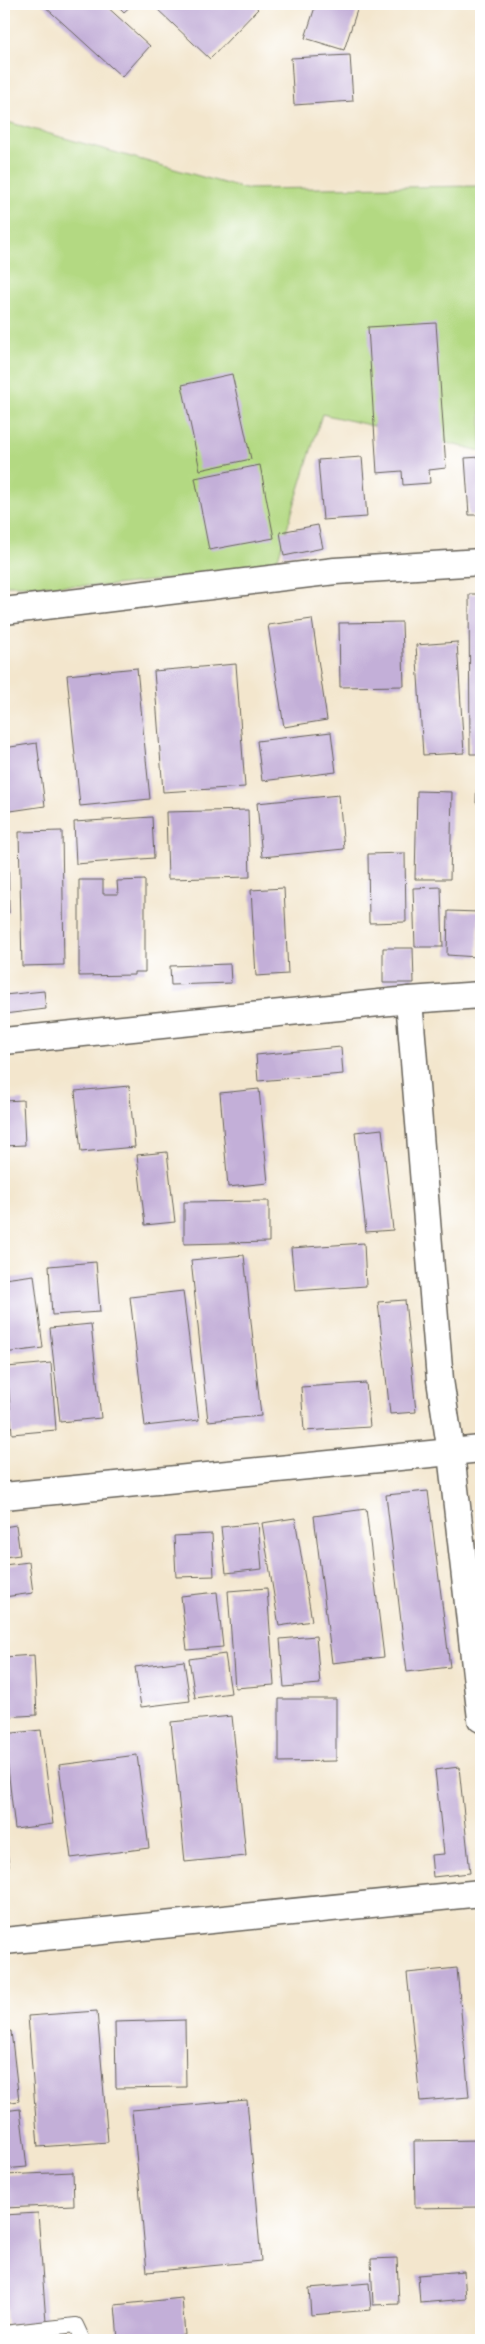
<svg xmlns="http://www.w3.org/2000/svg" width="485" height="2344" font-family="Delius,sans-serif">
  <style>
    .green { fill: #b3d982; stroke: #687a4f }
    .building { fill: #c3afd8 }
    .lines { fill: none; stroke-linecap: round; stroke-linejoin: round }
    .lane-casing { stroke: #67635a; stroke-width: 16 }
    .street-casing { stroke: #67635a; stroke-width: 29 }
    .lane { stroke: #fff; stroke-width: 14 }
    .street { stroke: #fff; stroke-width: 26 }
  </style>
  <rect width="100%" height="100%" fill="#fff"/>
  <filter id="ink" filterUnits="userSpaceOnUse"><feTurbulence type="fractalNoise" baseFrequency=".02" numOctaves="2"/><feDisplacementMap in="SourceGraphic" scale="10" xChannelSelector="R" yChannelSelector="G"/><feConvolveMatrix kernelMatrix="1 2 1 2 8 2 1 2 1" color-interpolation-filters="sRGB"/></filter>
  <filter id="wash" filterUnits="userSpaceOnUse"><feTurbulence type="fractalNoise" baseFrequency=".0096" numOctaves="4" result="noise"/><feDisplacementMap in="SourceGraphic" scale="20" xChannelSelector="R" yChannelSelector="G"/><feGaussianBlur stdDeviation="1.12" result="paint"/><feColorMatrix in="noise" values="0 0 0 0 0 0 0 0 0 0 0 0 0 0 0 0 0 1.4 0 .05"/><feComposite in="paint" operator="in"/></filter>
  <g filter="url(#wash)">
    <rect width="100%" height="100%" fill="#f3e6cd"/>
    <!-- green -->
    <polygon class="green" points="4,121 245,189 481,186 481,451 322,414 275,568 105,586 4,585"/>
    <g id="blocks">
      <!-- building -->
      <g class="building">
        <polygon points="42,4 104,4 150,46 122,77"/>
        <polygon points="116,4 133,4 124,12"/>
        <polygon points="160,4 253,4 258,9 210,59 156,8"/>
        <polygon points="316,4 359,4 344,50 305,38"/>
        <polygon points="350,55 353,101 294,105 291,58"/>
        <polygon points="436,323 446,468 429,470 430,483 403,485 402,471 377,473 368,327"/>
        <polygon points="232,374 251,459 200,470 182,385"/>
        <polygon points="362,457 367,517 323,520 318,460"/>
        <polygon points="481,457 481,515 469,515 465,458"/>
        <polygon points="260,465 274,538 209,550 195,478"/>
        <polygon points="318,525 323,548 284,556 280,532"/>
        <polygon points="469,594 481,594 481,754 470,754"/>
        <polygon points="312,619 327,720 284,727 268,625"/>
        <polygon points="402,622 404,686 340,687 339,623"/>
        <polygon points="457,642 464,753 423,755 416,645"/>
        <polygon points="236,664 245,787 163,792 154,671"/>
        <polygon points="137,668 150,799 80,806 67,675"/>
        <polygon points="331,732 336,772 262,781 257,741"/>
        <polygon points="37,743 45,806 4,812 4,748"/>
        <polygon points="477,772 481,772 481,803 476,803"/>
        <polygon points="417,791 452,792 450,879 415,879"/>
        <polygon points="339,795 344,849 262,857 257,803"/>
        <polygon points="248,810 250,877 168,879 166,812"/>
        <polygon points="152,817 154,858 76,864 74,822"/>
        <polygon points="8,829 9,913 4,913 4,830"/>
        <polygon points="62,831 64,965 22,966 19,832"/>
        <polygon points="405,853 406,922 369,923 368,854"/>
        <polygon points="79,880 103,880 103,894 118,894 117,881 145,880 145,972 134,972 134,975 79,976"/>
        <polygon points="441,887 443,947 415,947 413,888"/>
        <polygon points="284,888 288,974 256,976 251,890"/>
        <polygon points="448,911 479,912 477,957 447,955"/>
        <polygon points="383,948 413,948 414,983 383,983"/>
        <polygon points="230,964 231,983 171,985 170,966"/>
        <polygon points="44,991 46,1009 4,1014 4,995"/>
        <polygon points="341,1047 343,1074 258,1081 256,1055"/>
        <polygon points="129,1086 135,1147 81,1152 75,1091"/>
        <polygon points="259,1089 268,1183 228,1187 220,1093"/>
        <polygon points="23,1100 25,1145 4,1146 4,1101"/>
        <polygon points="382,1129 393,1230 366,1232 355,1132"/>
        <polygon points="167,1152 175,1222 145,1225 137,1155"/>
        <polygon points="269,1201 269,1242 184,1244 184,1202"/>
        <polygon points="364,1243 366,1286 295,1291 291,1248"/>
        <polygon points="244,1255 261,1416 208,1421 191,1260"/>
        <polygon points="96,1262 100,1312 52,1315 49,1266"/>
        <polygon points="34,1275 43,1348 4,1353 4,1279"/>
        <polygon points="183,1291 199,1420 145,1426 130,1297"/>
        <polygon points="405,1300 416,1412 390,1414 378,1302"/>
        <polygon points="91,1324 101,1418 60,1422 50,1328"/>
        <polygon points="51,1363 56,1430 12,1434 7,1367"/>
        <polygon points="366,1383 370,1427 304,1431 301,1387"/>
        <polygon points="428,1491 450,1667 407,1672 386,1495"/>
        <polygon points="366,1509 384,1657 332,1663 314,1516"/>
        <polygon points="295,1518 312,1621 279,1626 262,1523"/>
        <polygon points="258,1523 262,1569 226,1573 221,1527"/>
        <polygon points="16,1525 20,1555 4,1557 4,1527"/>
        <polygon points="212,1534 214,1576 176,1577 174,1536"/>
        <polygon points="29,1562 33,1593 4,1597 4,1565"/>
        <polygon points="267,1588 274,1685 235,1688 228,1591"/>
        <polygon points="217,1592 223,1647 187,1650 181,1596"/>
        <polygon points="316,1636 320,1684 284,1687 280,1639"/>
        <polygon points="225,1654 231,1693 195,1698 189,1659"/>
        <polygon points="34,1655 37,1715 4,1717 4,1657"/>
        <polygon points="184,1661 190,1701 141,1707 135,1667"/>
        <polygon points="279,1699 336,1699 336,1761 279,1762"/>
        <polygon points="232,1716 246,1856 185,1862 171,1722"/>
        <polygon points="41,1730 53,1824 15,1829 4,1734"/>
        <polygon points="137,1755 149,1848 71,1858 59,1765"/>
        <polygon points="459,1767 470,1873 433,1877 431,1855 444,1854 435,1770"/>
        <polygon points="4,1830 9,1866 4,1866"/>
        <polygon points="457,1968 469,2097 420,2101 407,1973"/>
        <polygon points="97,2011 108,2142 38,2147 28,2016"/>
        <polygon points="185,2020 186,2087 116,2088 115,2022"/>
        <polygon points="11,2031 19,2101 4,2103 4,2032"/>
        <polygon points="247,2100 261,2261 147,2272 132,2110"/>
        <polygon points="20,2109 27,2167 4,2169 4,2111"/>
        <polygon points="481,2140 481,2207 415,2208 414,2141"/>
        <polygon points="73,2172 74,2205 4,2208 4,2175"/>
        <polygon points="38,2213 46,2322 7,2325 4,2279 4,2215"/>
        <polygon points="397,2258 399,2304 373,2305 371,2259"/>
        <polygon points="464,2271 466,2299 420,2303 418,2275"/>
        <polygon points="369,2283 371,2310 311,2315 309,2288"/>
        <polygon points="182,2298 185,2335 118,2340 115,2305"/>
      </g>
    </g>
  </g>
  <g filter="url(#ink)">
    <use href="#blocks" fill-opacity="0" stroke="#67635a" stroke-width="1"/>
    <g class="lines">
      <defs>
        <polyline id="lane" points="4,2333 76,2325 83,2340"/>
        <g id="street">
          <polyline points="4,611 335,571 481,562"/>
          <polyline points="409,1000 440,1380 451,1453 481,1719"/>
          <polyline points="4,1041 409,1000 481,995"/>
          <polyline points="4,1496 481,1449"/>
          <polyline points="4,1941 481,1893"/>
        </g>
      </defs>
      <!-- lane casing -->
      <use href="#lane" class="lane-casing"/>
      <!-- street casing -->
      <use href="#street" class="street-casing"/>
      <!-- lane -->
      <use href="#lane" class="lane"/>
      <!-- street -->
      <use href="#street" class="street"/>
    </g>
  </g>
  <!-- margin -->
  <rect width="485" height="2344" fill="none" stroke="#fff" stroke-width="20"/>
</svg>
